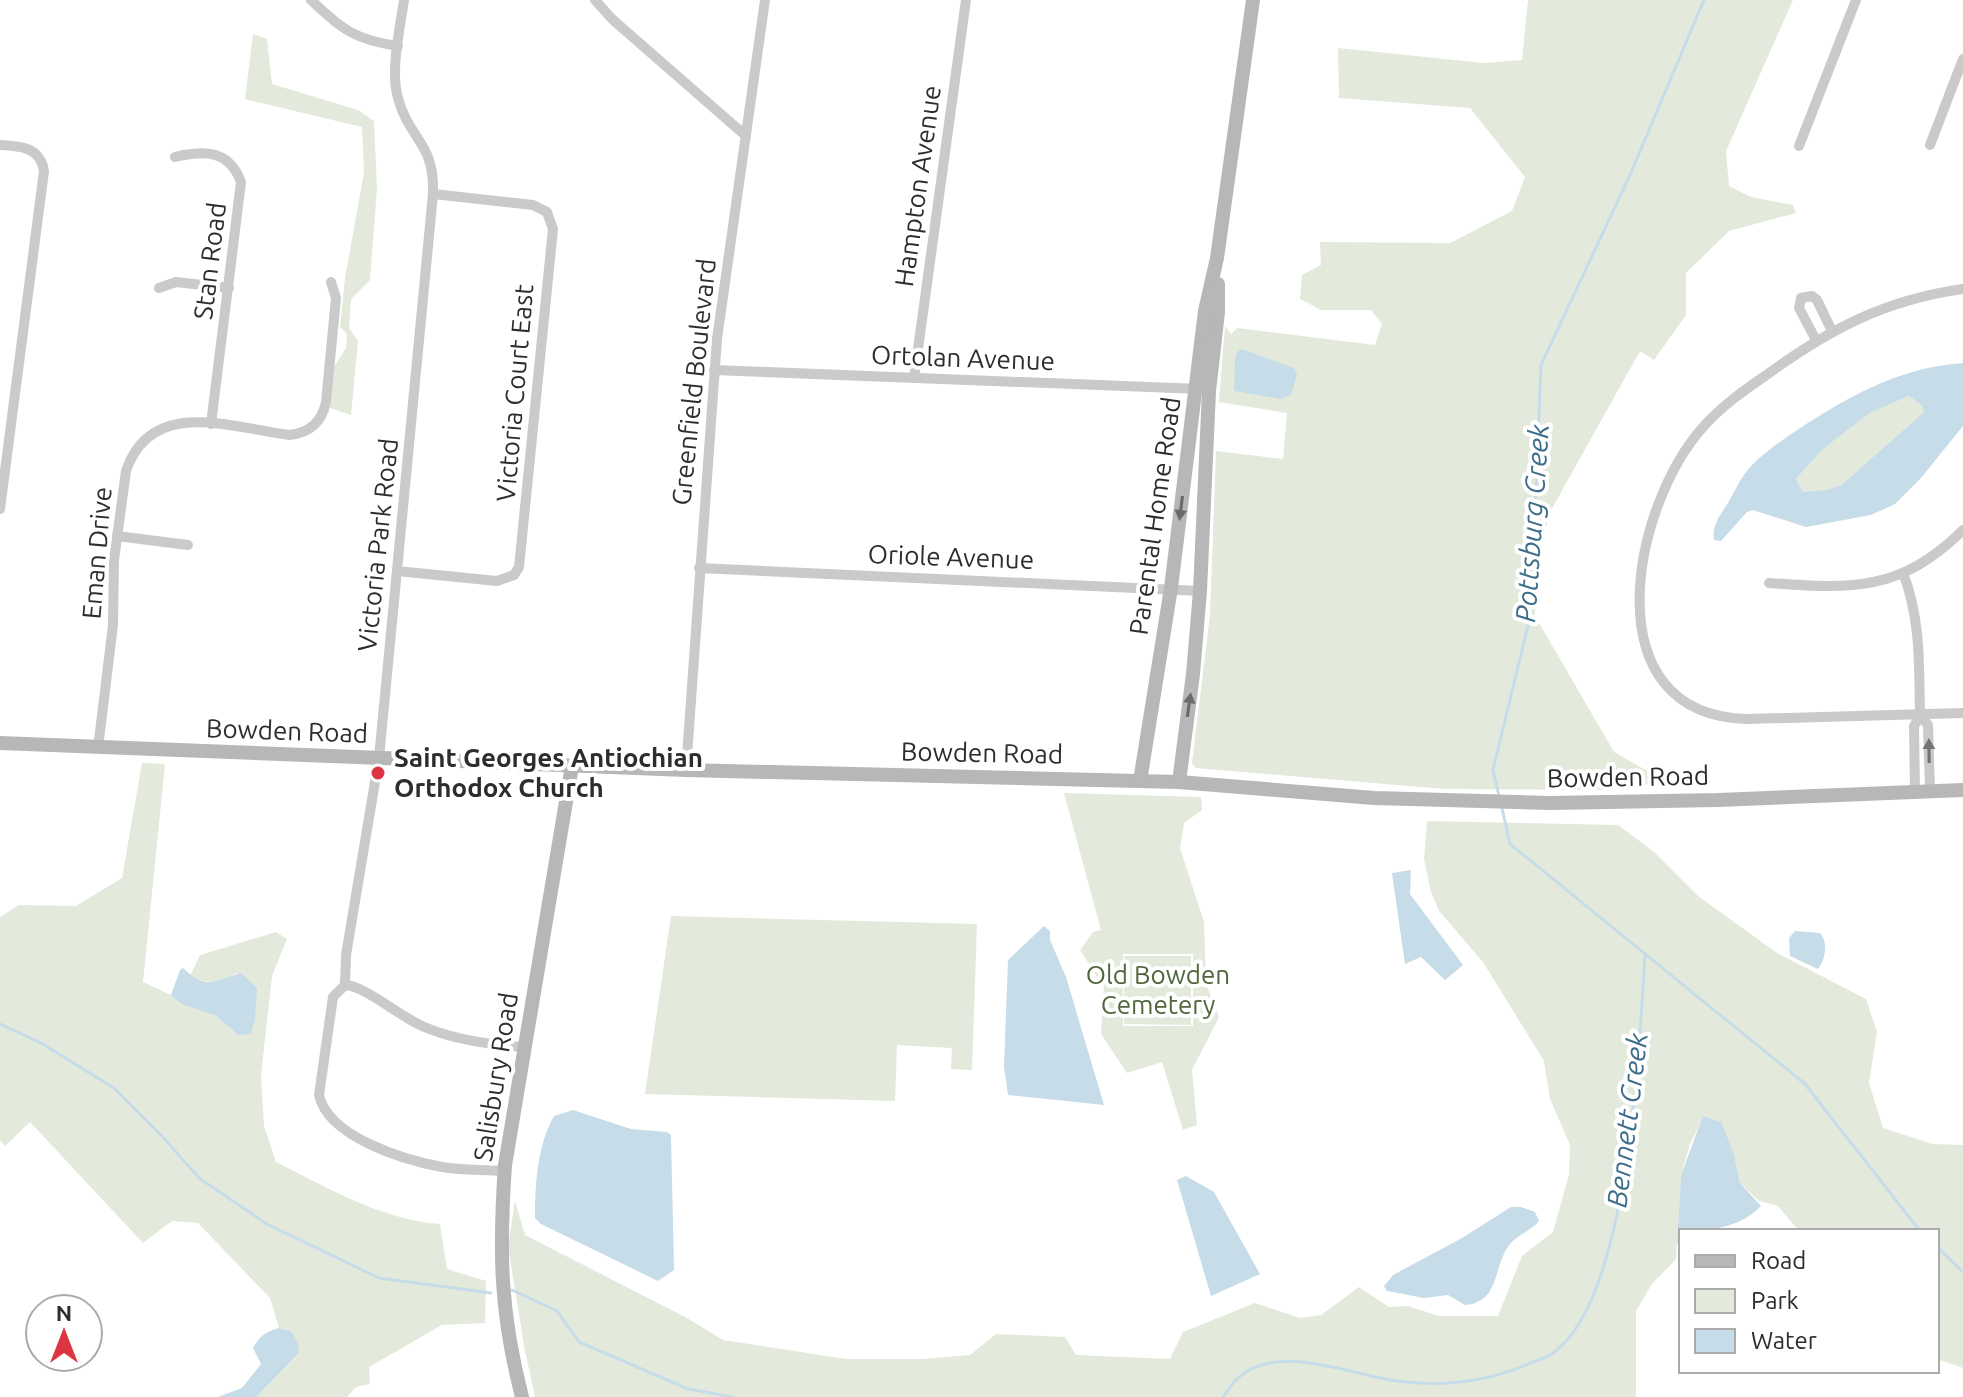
<svg xmlns="http://www.w3.org/2000/svg" width="1963" height="1397" font-family="Ubuntu,sans-serif">
  <style>
    .green { fill: #e3eadb; fill-rule: evenodd }
    .water { fill: #c7dce9; fill-rule: evenodd }
    .lines { fill: none; stroke-linecap: round; stroke-linejoin: round }
    .stream { stroke: #c7dce9; stroke-width: 3 }
    .street { stroke: #cacaca; stroke-width: 10 }
    .secondary { stroke: #b7b7b7; stroke-width: 14 }
    .oneway { fill: #6b6b6b }
    .oneway2 { fill: #747474 }
    .poi-dot { fill: #de3542; stroke: #fff; stroke-width: 3 }
    .labels { text-anchor: middle; stroke-width: 8; stroke-linejoin: round; paint-order: stroke }
    .street-label { font-size: 26px; fill: #2d2d2d; stroke: #fff }
    .poi-label { font-size: 26px; font-weight: bold; fill: #2d2d2d; stroke: #fff; text-anchor: start }
    .park-label { font-size: 26px; fill: #50663c; stroke: #fff }
    .water-label { font-size: 28px; font-style: italic; fill: #3e6e8b; stroke: #fff }
  </style>
  <rect width="100%" height="100%" fill="#fff"/>
  <!-- green -->
  <g class="green">
    <polygon points="1528,0 1793,0 1726,151 1729,186 1751,197 1793,205 1796,213 1729,231 1686,273 1686,315 1654,360 1640,351 1550,512 1537,563 1535,616 1614,752 1672,785 1618,784 1611,790 1445,789 1196,768 1192,763 1210,614 1216,451 1283,459 1287,413 1219,402 1225,326 1231,334 1237,328 1375,345 1382,324 1371,310 1321,310 1300,299 1302,275 1321,265 1320,242 1450,243 1512,211 1525,177 1470,108 1339,98 1338,48 1484,63 1522,60"/>
    <polygon points="253,34 267,39 272,84 358,110 374,121 377,189 370,280 351,299 349,328 358,341 351,415 330,408 334,367 346,348 347,334 340,327 345,278 364,173 362,127 245,99"/>
    <polygon points="1909,396 1922,406 1924,412 1841,485 1830,489 1803,492 1796,479 1823,449 1871,411"/>
    <path d="M142 763 165 764 143 982 171 995 181 1004 216 1016 238 1035 237 973C220 982 206 985 190 976L200 955 276 932 287 939 272 976 261 1075 264 1126 276 1162C328 1188 382 1220 440 1224L447 1269 486 1281 485 1323 442 1325 369 1367 370 1384 356 1387 347 1397H256L299 1353 291 1331 279 1328 270 1298 198 1223 172 1221 143 1243 30 1122 5 1146 0 1140V917L19 905 76 906 122 878Z"/>
    <path d="M1064 793 1201 797 1202 810 1184 823 1180 848 1204 922 1206 984 1219 1017 1192 1070 1197 1125 1183 1130 1162 1062 1127 1073 1101 1034 1104 988 1080 950 1093 932 1101 930ZM1123 954H1193V1026H1123Z"/>
    <polygon points="1427,821 1618,825 1653,851 1698,896 1777,953 1866,999 1877,1032 1869,1083 1883,1128 1932,1144 1963,1145 1963,1368 1937,1359 1937,1231 1799,1231 1778,1206 1759,1201 1740,1183 1734,1154 1704,1116 1690,1144 1681,1175 1676,1259 1652,1284 1636,1311 1636,1397 535,1397 524,1346 508,1246 515,1201 525,1235 687,1318 723,1340 846,1359 922,1359 970,1355 996,1334 1065,1337 1076,1355 1170,1359 1183,1332 1255,1303 1300,1318 1321,1315 1359,1287 1389,1307 1408,1306 1439,1316 1498,1316 1522,1256 1553,1232 1569,1175 1570,1145 1550,1099 1544,1061 1483,962 1439,911 1431,892 1424,859"/>
    <polygon points="671,916 977,924 972,1070 951,1069 952,1048 897,1045 895,1101 645,1094"/>
    <polygon points="1124,956 1191,956 1191,1025 1124,1024"/>
  </g>
  <!-- water -->
  <g class="water">
    <polygon points="1242,349 1294,368 1297,374 1291,395 1281,399 1234,391 1235,357 1238,351"/>
    <path d="M1963 363V426L1921 478 1895 504 1871 515 1806 527 1753 510 1747 512 1721 541 1714 540C1711 525 1722 513 1729 501 1736 489 1742 475 1752 465 1769 448 1791 434 1811 421 1859 391 1905 367 1963 363ZM1909 396 1922 406 1924 412 1841 485 1830 489 1803 492 1796 479 1823 449 1871 412Z"/>
    <polygon points="1411,870 1410,894 1463,965 1445,980 1421,957 1405,964 1392,873"/>
    <polygon points="1044,926 1050,931 1050,940 1066,977 1104,1105 1008,1095 1004,1067 1008,960"/>
    <path d="M1795 931 1820 933C1829 944 1825 959 1818 969L1790 956 1789 938Z"/>
    <path d="M183 968C206 991 214 980 241 973L257 988 255 1020 251 1034 238 1035 216 1016 181 1004 171 995 180 970Z"/>
    <path d="M573 1110 631 1129 667 1132 671 1135 674 1270 658 1281 541 1224 535 1218C535 1185 537 1146 554 1116Z"/>
    <path d="M1703 1116 1721 1122 1734 1154 1740 1183 1761 1206C1740 1228 1710 1231 1681 1231V1243H1677L1681 1175Z"/>
    <polygon points="1186,1176 1214,1192 1260,1274 1211,1296 1177,1180"/>
    <path d="M1511 1207H1521L1535 1212 1539 1221C1531 1231 1517 1235 1510 1244 1492 1267 1501 1302 1465 1305L1448 1295 1424 1298 1387 1291 1384 1286 1393 1275 1462 1238Z"/>
    <path d="M279 1328 291 1331 298 1343 299 1353 256 1397H218L242 1388 261 1364 253 1348C259 1337 266 1331 279 1328Z"/>
  </g>
  <g class="lines">
    <!-- stream -->
    <g class="stream">
      <polyline points="1499,796 1493,770 1531,613 1541,365 1630,175 1704,0"/>
      <polyline points="1502,808 1510,844 1805,1084 1920,1231"/>
      <polyline points="0,1024 41,1043 114,1088 161,1135 199,1178 267,1224 379,1278 491,1293"/>
      <polyline points="1937,1247 1963,1272"/>
      <polyline points="512,1290 557,1311 579,1342 688,1389 733,1397"/>
      <path d="M1223 1397C1228 1391 1232 1383 1238 1378 1272 1347 1332 1367 1371 1376 1426 1389 1480 1385 1531 1363 1537 1360 1547 1358 1553 1353 1630 1298 1639 1045 1645 955"/>
    </g>
    <!-- street -->
    <g class="street">
      <path d="M311 0C342 30 356 40 398 46"/>
      <polyline points="595,0 612,19 746,136"/>
      <path d="M0 145C21 146 40 147 44 171L0 509"/>
      <polyline points="1930,145 1963,59"/>
      <polyline points="1799,146 1856,0"/>
      <path d="M175 157C205 150 229 150 241 182L211 424"/>
      <polyline points="159,288 176,282 229,288"/>
      <path d="M1963 289C1884 300 1828 330 1765 376 1743 391 1722 406 1704 426 1632 505 1590 715 1747 719L1963 713"/>
      <polyline points="1816,340 1799,308 1801,298 1812,296 1817,300 1832,331"/>
      <polyline points="714,370 1200,389"/>
      <polyline points="914,378 966,0"/>
      <polyline points="117,536 188,545"/>
      <polyline points="699,568 1200,591"/>
      <polyline points="397,571 497,581 514,575 519,567 553,229 547,212 533,205 433,194"/>
      <path d="M1903 573C1921 619 1919 667 1920 716L1914 726 1915 791"/>
      <path d="M1769 583C1852 589 1900 592 1963 530"/>
      <polyline points="1920,716 1928,725 1930,790"/>
      <path d="M98 748 113 625 114 560 126 471C151 397 230 427 289 435 310 433 322 422 326 402L336 298 331 282"/>
      <polyline points="686,770 717,339 765,0"/>
      <path d="M345 985 346 955 379 758 433 194C435 142 409 140 398 98 390 71 400 28 404 0"/>
      <path d="M345 985 333 997 319 1095C328 1137 404 1160 442 1167 463 1171 484 1169 504 1171"/>
      <path d="M345 985C363 985 401 1017 422 1026 454 1040 491 1045 526 1047"/>
    </g>
    <!-- secondary -->
    <g class="secondary">
      <polyline points="0,743 686,770 1179,782 1374,798 1550,803 1718,800 1963,790"/>
      <polyline points="1140,781 1171,588 1205,311 1217,258 1253,0"/>
      <polyline points="1179,782 1193,674 1200,591 1209,391 1218,312 1218,284"/>
      <path d="M522 1397C500 1312 499 1252 505 1165L572 766"/>
    </g>
  </g>
  <!-- one-way arrows -->
  <defs><path id="oneway-solid" d="M-6-.8H1V-3.2L6.5 0L1 3.2V.8H-6Z" transform="scale(2)"/></defs>
  <g class="oneway">
    <use href="#oneway-solid" transform="translate(1181 508) rotate(97)"/>
    <use href="#oneway-solid" transform="translate(1189 705) rotate(-82)"/>
  </g>
  <use class="oneway2" href="#oneway-solid" transform="translate(1929 751) rotate(-91)"/>
  <!-- markers -->
  <circle class="poi-dot" cx="378" cy="773" r="8"/>
  <g class="labels">
    <!-- street labels -->
    <g class="street-label">
      <text transform="translate(918 186) rotate(-82)" y="9">Hampton Avenue</text>
      <text transform="translate(210 261) rotate(-83)" y="9">Stan Road</text>
      <text transform="translate(963 358) rotate(2)" y="9">Ortolan Avenue</text>
      <text transform="translate(694 382) rotate(-84)" y="9">Greenfield Boulevard</text>
      <text transform="translate(515 393) rotate(-85)" y="9">Victoria Court East</text>
      <text transform="translate(1155 516) rotate(-82)" y="9">Parental Home Road</text>
      <text transform="translate(378 545) rotate(-84)" y="9">Victoria Park Road</text>
      <text transform="translate(97 553) rotate(-85)" y="9">Eman Drive</text>
      <text transform="translate(951 557) rotate(2)" y="9">Oriole Avenue</text>
      <text transform="translate(287 731) rotate(2)" y="9">Bowden Road</text>
      <text transform="translate(982 753) rotate(1)" y="9">Bowden Road</text>
      <text transform="translate(1628 777) rotate(-1)" y="9">Bowden Road</text>
      <text transform="translate(496 1077) rotate(-81)" y="9">Salisbury Road</text>
    </g>
    <!-- poi labels -->
    <g class="poi-label">
      <text x="394" y="767">Saint Georges Antiochian<tspan x="394" dy="30">Orthodox Church</tspan></text>
    </g>
    <!-- park labels -->
    <g class="park-label">
      <text x="1158" y="984">Old Bowden<tspan x="1158" dy="30">Cemetery</tspan></text>
    </g>
    <!-- water labels -->
    <g class="water-label">
      <text transform="translate(1532 523) rotate(-86)" y="10">Pottsburg Creek</text>
      <text transform="translate(1627 1120) rotate(-83)" y="10">Bennett Creek</text>
    </g>
  </g>
  <!-- legend -->
  <rect x="1679" y="1229" width="260" height="144" fill="#ffffff" stroke="#ababab" stroke-width="2"/>
  <rect x="1695" y="1255" width="40" height="12" fill="#b7b7b7" stroke="#ababab" stroke-width="2"/>
  <text x="1751" y="1269" font-size="24" fill="#2d2d2d">Road</text>
  <rect x="1695" y="1289" width="40" height="24" fill="#e3eadb" stroke="#ababab" stroke-width="2"/>
  <text x="1751" y="1309" font-size="24" fill="#2d2d2d">Park</text>
  <rect x="1695" y="1329" width="40" height="24" fill="#c7dce9" stroke="#ababab" stroke-width="2"/>
  <text x="1751" y="1349" font-size="24" fill="#2d2d2d">Water</text>
  <!-- north arrow -->
  <g transform="translate(64 1333)"><circle r="38" fill="#ffffff" stroke="#ababab" stroke-width="2"/>
  <path d="M0-6L14 30L0 20L-14 30Z" fill="#de3542"/>
  <text y="-12" font-size="22" font-weight="bold" text-anchor="middle" fill="#2d2d2d">N</text>
  </g>
</svg>
